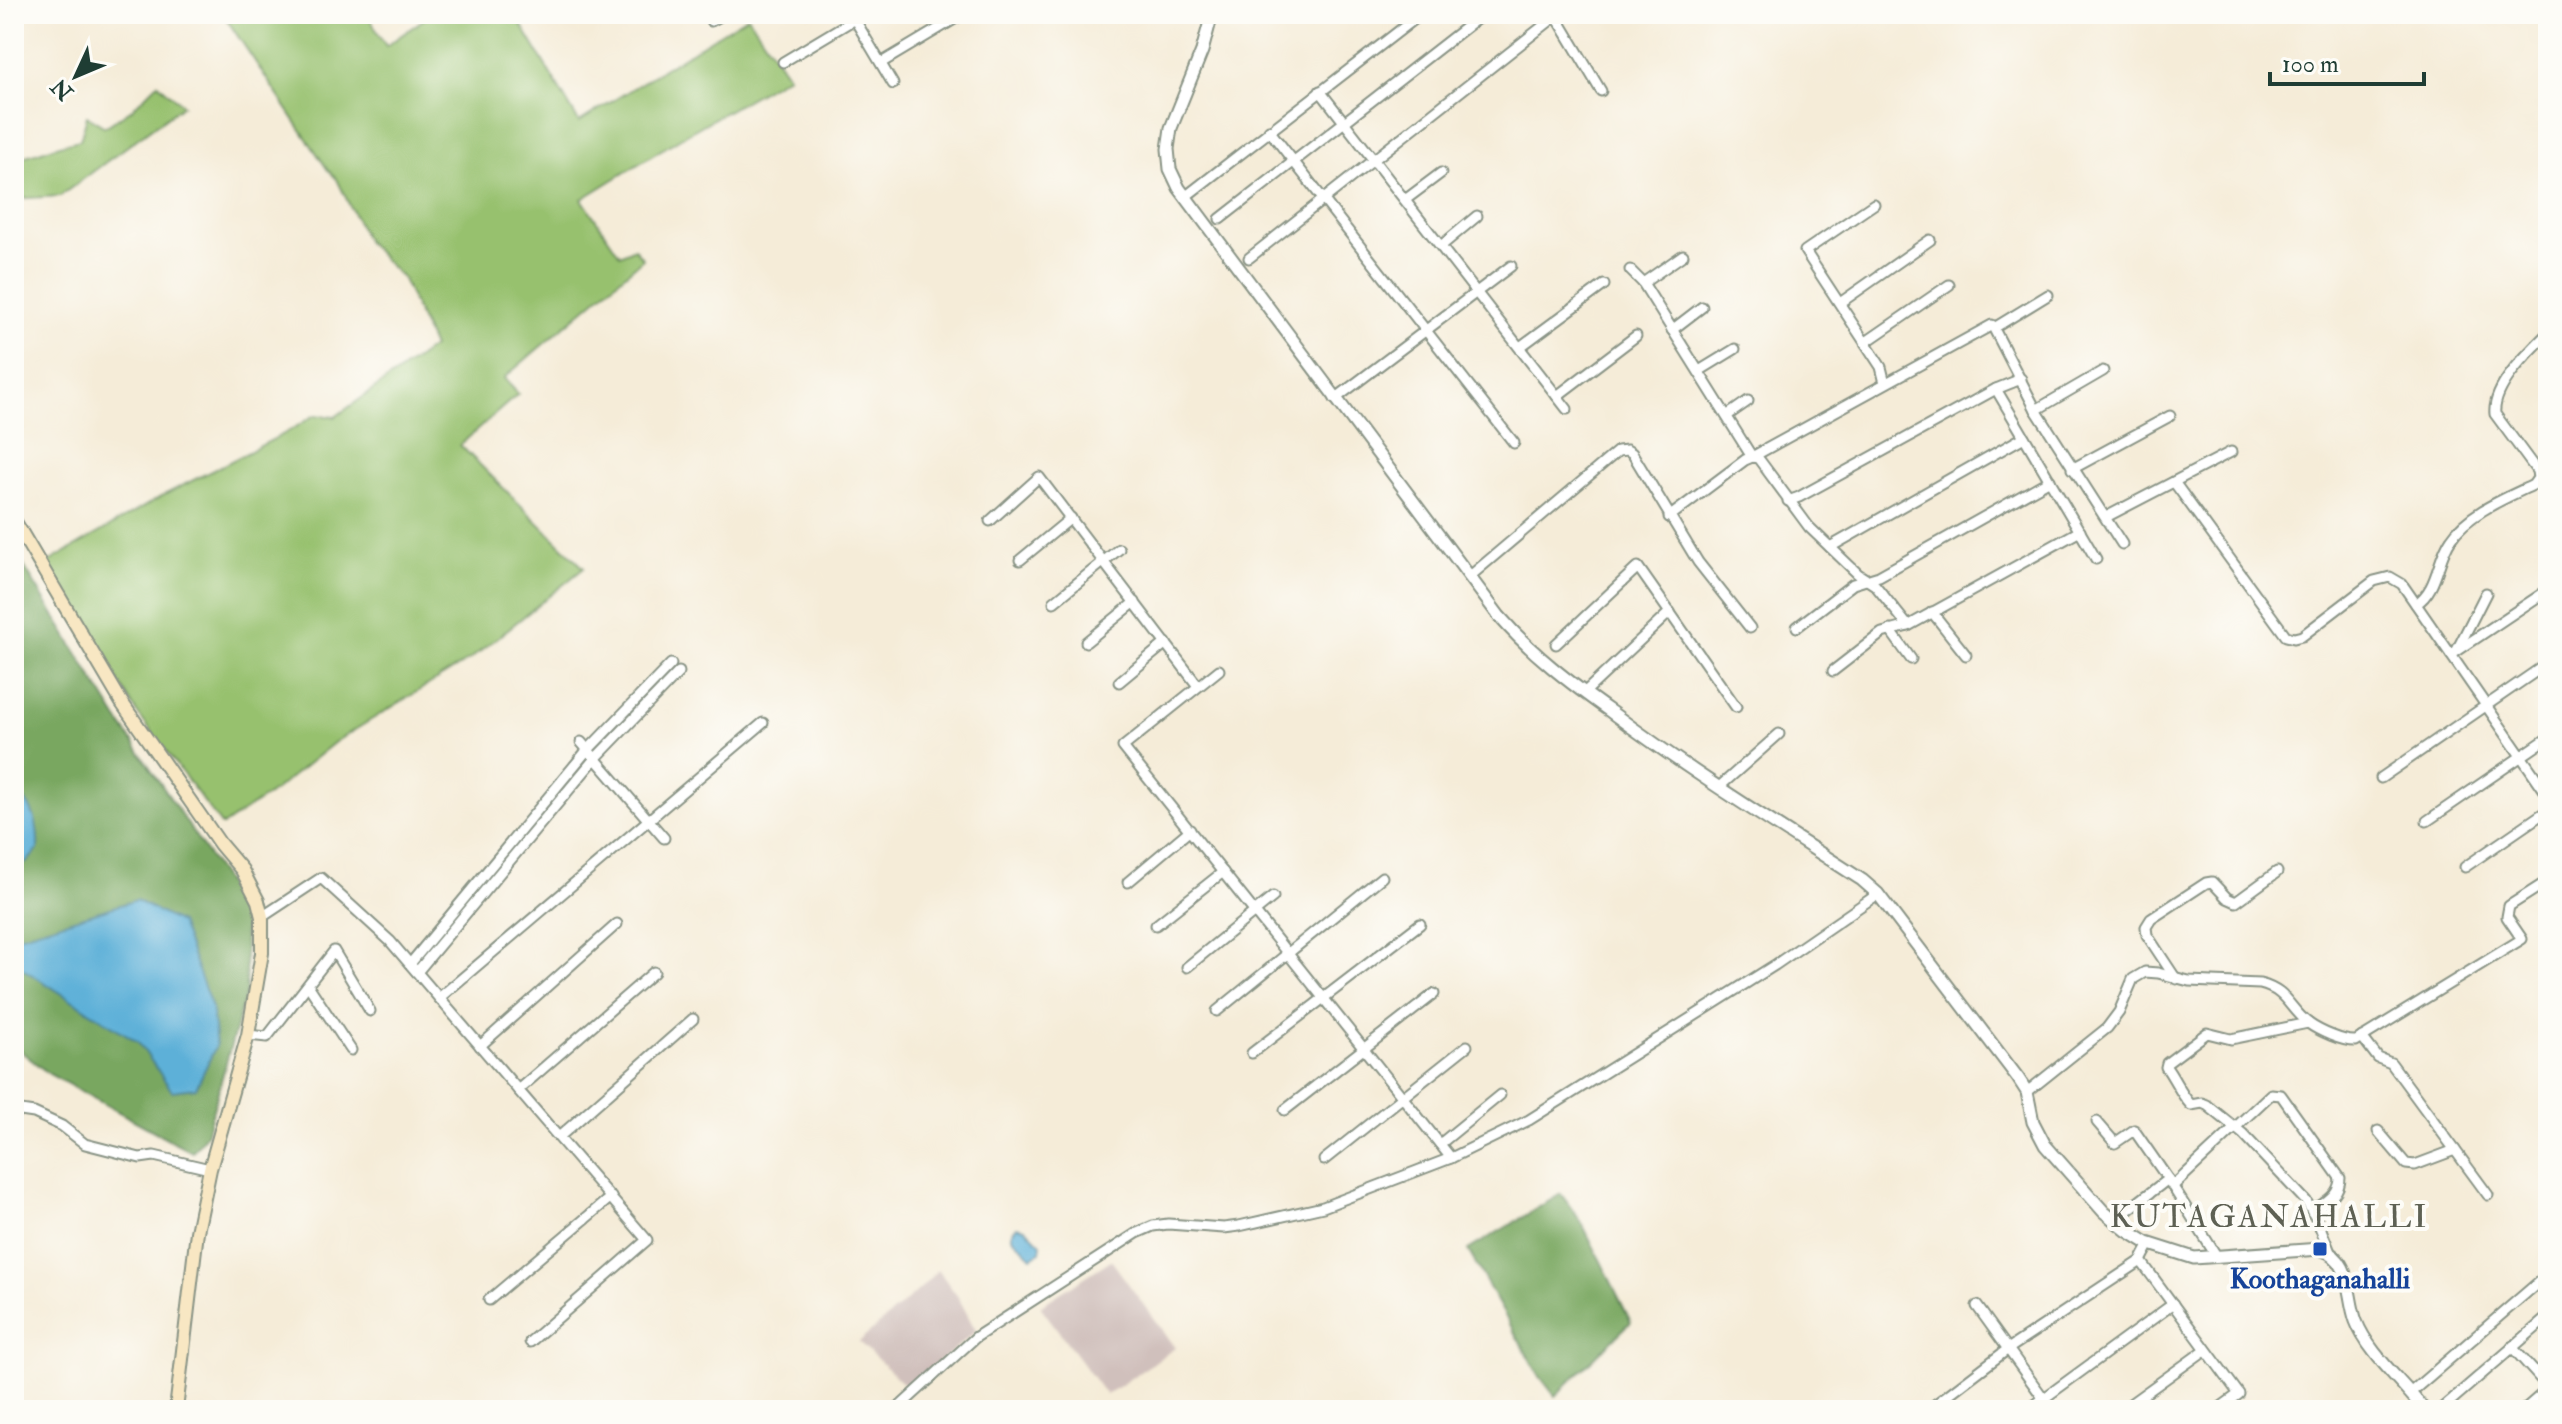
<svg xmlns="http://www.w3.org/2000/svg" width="2562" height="1424" font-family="'IM FELL Double Pica',serif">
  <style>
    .industrial { fill: #d0c0bc }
    .green { fill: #97c16e; stroke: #5b7f51; stroke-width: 2 }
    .forest { fill: #79a761; stroke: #4c724a; stroke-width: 2 }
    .water { fill: #5db0d8; stroke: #3e7686; stroke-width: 2 }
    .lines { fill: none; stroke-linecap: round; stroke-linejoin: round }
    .minor-casing { stroke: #8a9486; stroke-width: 13 }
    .tertiary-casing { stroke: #8a9486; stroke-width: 15 }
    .secondary-casing { stroke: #8a9486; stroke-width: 16 }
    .minor { stroke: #fff; stroke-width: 9 }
    .tertiary { stroke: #fff; stroke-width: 11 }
    .secondary { stroke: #f8e7c3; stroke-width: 12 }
    .transit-dot { fill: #1a4fb4; stroke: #fdfcf7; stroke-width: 3 }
    .labels { text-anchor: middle; stroke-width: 8; stroke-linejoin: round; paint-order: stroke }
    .transit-label { font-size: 28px; font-weight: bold; fill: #164399; stroke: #fdfcf7 }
    .quarter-label { font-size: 32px; letter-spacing: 2px; fill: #5e6154; stroke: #fdfcf7 }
  </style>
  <rect width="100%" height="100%" fill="#fdfcf7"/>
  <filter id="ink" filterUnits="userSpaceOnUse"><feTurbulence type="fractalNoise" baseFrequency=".0125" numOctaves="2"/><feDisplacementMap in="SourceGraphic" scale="16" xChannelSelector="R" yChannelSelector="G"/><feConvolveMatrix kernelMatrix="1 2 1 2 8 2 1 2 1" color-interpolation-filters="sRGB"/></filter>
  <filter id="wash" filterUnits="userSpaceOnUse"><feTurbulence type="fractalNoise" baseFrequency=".006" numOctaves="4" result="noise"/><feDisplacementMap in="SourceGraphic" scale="32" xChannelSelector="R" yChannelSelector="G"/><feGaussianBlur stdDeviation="1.8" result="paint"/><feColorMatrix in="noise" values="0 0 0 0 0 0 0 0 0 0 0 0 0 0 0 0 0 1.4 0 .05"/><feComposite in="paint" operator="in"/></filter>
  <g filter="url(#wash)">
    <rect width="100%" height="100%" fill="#f5ecd8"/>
    <!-- industrial -->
    <g class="industrial">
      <polygon points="1111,1260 1175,1348 1106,1395 1040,1306"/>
      <polygon points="938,1270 958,1297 976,1331 908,1388 859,1342 921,1288"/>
    </g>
    <!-- green -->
    <g class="green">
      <polygon points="223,14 367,14 386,46 431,14 515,14 579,122 748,16 788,76 687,134 582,199 620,255 634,248 643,259 504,378 518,394 460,445 584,568 472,658 335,742 274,791 222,826 138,714 47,563 166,494 286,433 315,415 335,417 433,347 403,279 367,242 337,179 328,170"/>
      <path d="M158 83 183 105 60 196 14 199V159C37 154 57 144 80 140L87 116 105 127 132 109Z"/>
    </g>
    <!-- forest -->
    <g class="forest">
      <polygon points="14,550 117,718 244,909 246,991 206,1135 192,1152 49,1074 14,1046"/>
      <polygon points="1561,1194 1582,1223 1631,1322 1555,1396 1538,1374 1468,1250"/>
    </g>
    <!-- water -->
    <g class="water">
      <path d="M14 789C35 806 39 825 38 850L26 863 14 865Z"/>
      <polygon points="136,900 180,923 212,1008 216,1046 196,1088 172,1091 138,1042 15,964 15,937"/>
      <polygon points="1017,1226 1025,1228 1041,1244 1040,1252 1032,1257 1012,1237 1012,1232"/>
    </g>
  </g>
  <g filter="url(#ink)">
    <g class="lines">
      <defs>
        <g id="minor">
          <polyline points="1555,14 1601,91"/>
          <polyline points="852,15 893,84"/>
          <polyline points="711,21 724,14"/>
          <polyline points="783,62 863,14"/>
          <polyline points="881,63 963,14"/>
          <polyline points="1320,91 1567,409"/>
          <polyline points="1269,130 1514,443"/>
          <polyline points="1185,197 1421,14"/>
          <polyline points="1405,200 1441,173"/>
          <polyline points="1874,204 1805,251 1881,367 1885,383"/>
          <polyline points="1220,219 1483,14"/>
          <polyline points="1441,246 1477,216"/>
          <polyline points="1249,258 1556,16"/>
          <polyline points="1630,270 1643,283 1752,457 1992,325 2036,410 2122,544"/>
          <polyline points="1643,283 1683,255"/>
          <polyline points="1840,303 1930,240"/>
          <polyline points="1994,328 2048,295"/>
          <polyline points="1672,330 1702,307"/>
          <polyline points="1866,342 1949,285"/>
          <polyline points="1520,347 1604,285"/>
          <polyline points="1699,371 1735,349"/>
          <polyline points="1996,389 2096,559"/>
          <polyline points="1557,396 1636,336"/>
          <polyline points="1335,399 1511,266"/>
          <polyline points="2036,410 2103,371"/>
          <polyline points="1728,415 1748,401"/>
          <polyline points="2072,469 2170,416"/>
          <polyline points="2174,482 2286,636 2294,638 2302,636 2374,581 2390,577 2402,584 2548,795"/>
          <polyline points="1788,501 1799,497 1996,389 2021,379"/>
          <polyline points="1669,517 1745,460 1752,457 1758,458 1809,527 1858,574 1875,585 1908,626"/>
          <polyline points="2106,517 2231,452"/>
          <polyline points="990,521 1039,477 1198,686"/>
          <polyline points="1830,547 2024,437"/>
          <polyline points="1020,560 1071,518"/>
          <polyline points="1469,577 1618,451 1627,450 1632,453 1698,562 1750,628"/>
          <polyline points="1054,602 1119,549"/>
          <path d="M2416 604C2438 590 2437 559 2451 539 2468 513 2506 498 2533 485L2538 478 2537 471 2495 414C2492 387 2529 352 2548 333"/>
          <polyline points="1932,612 1966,655"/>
          <polyline points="1797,627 1853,584 1879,576 2050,480"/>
          <polyline points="1890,630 1911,659"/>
          <polyline points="1086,642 1135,602"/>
          <polyline points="1556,644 1638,567 1736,707"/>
          <polyline points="2457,650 2486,593"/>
          <polyline points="2451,655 2548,590"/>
          <polyline points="1219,670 1123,747 1451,1158"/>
          <polyline points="1833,671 1882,633 1908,626 2080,531"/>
          <polyline points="1119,682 1166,643"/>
          <polyline points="1584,693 1670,612"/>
          <polyline points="581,742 664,838"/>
          <polyline points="2381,778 2548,663"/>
          <polyline points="1719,787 1779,734"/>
          <polyline points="2427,821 2548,738"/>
          <polyline points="2465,867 2548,810"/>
          <polyline points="1128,882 1190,830"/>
          <polyline points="262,917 321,878 390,941 647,1240 530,1342"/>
          <polyline points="1156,925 1223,872"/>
          <polyline points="410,964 584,754 671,664"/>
          <polyline points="1187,967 1273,897"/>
          <polyline points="417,972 592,762 679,672"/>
          <polyline points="2176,979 2147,935 2146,927 2151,919 2206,883 2212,882 2227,898 2236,902 2277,872"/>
          <polyline points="308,985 351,1050"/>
          <polyline points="439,998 763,723"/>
          <polyline points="1217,1011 1382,877"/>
          <path d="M2308 1023 2231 1039 2207 1033 2167 1063 2166 1067C2175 1079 2181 1095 2191 1105L2202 1103 2207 1105 2243 1134 2306 1201 2318 1222 2330 1252"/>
          <polyline points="248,1035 267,1037 334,951 370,1011"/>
          <polyline points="2362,1037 2378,1058 2391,1063 2488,1195"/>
          <polyline points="480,1046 617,924"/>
          <polyline points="1252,1053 1420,924"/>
          <polyline points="518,1090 654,972"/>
          <path d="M2027 1092 2107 1028 2119 1012 2133 979 2145 972 2158 973 2189 981 2260 984C2288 991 2288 1008 2308 1023 2319 1031 2343 1042 2356 1041L2522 939 2507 917 2509 906 2548 881"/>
          <polyline points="14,1110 34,1113 62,1126 85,1144 140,1158 154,1156 210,1169"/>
          <polyline points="1285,1110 1434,994"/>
          <polyline points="2097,1122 2115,1143 2134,1130 2168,1179 2217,1257"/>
          <polyline points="2378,1131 2406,1164 2415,1165 2455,1150"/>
          <polyline points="559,1137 693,1019"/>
          <polyline points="1440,1144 1500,1095"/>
          <polyline points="1324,1160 1467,1046"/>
          <path d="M2173 1186 2271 1094 2281 1095 2340 1178C2340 1195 2325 1202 2312 1212"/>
          <polyline points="2115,1220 2168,1179"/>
          <polyline points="2141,1261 2239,1394 2217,1410"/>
          <polyline points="489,1300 611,1197"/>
          <polyline points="1977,1306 2052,1410"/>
          <polyline points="2512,1347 2548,1387"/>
          <polyline points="2410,1393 2540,1281 2548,1279"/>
          <polyline points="896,1410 976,1337 1137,1233 1153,1226 1168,1224 1224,1228 1239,1226 1323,1207 1451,1158 1529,1120 1775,965 1878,894"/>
          <polyline points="1928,1410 2008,1349 2141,1261 2150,1244"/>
          <polyline points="2028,1410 2173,1304"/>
          <polyline points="2122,1410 2205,1350"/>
          <polyline points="2440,1410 2548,1317"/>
          <polyline points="2524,1410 2548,1389"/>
        </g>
        <path id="tertiary" d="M1212 14 1202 51 1171 128 1168 149 1170 169 1179 188 1499 616C1532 654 1570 683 1611 712 1691 772 1777 825 1862 880L1878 894 2018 1078 2027 1092 2033 1122 2045 1145 2104 1212 2126 1230 2147 1243 2194 1258 2320 1249C2353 1259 2346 1294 2356 1321 2368 1353 2404 1383 2424 1410"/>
        <polyline id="secondary" points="14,520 122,703 220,844 242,870 258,901 262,917 262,953 248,1035 210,1169 197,1232 176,1410"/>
      </defs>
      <!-- minor casing -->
      <use href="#minor" class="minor-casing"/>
      <!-- tertiary casing -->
      <use href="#tertiary" class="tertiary-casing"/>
      <!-- secondary casing -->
      <use href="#secondary" class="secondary-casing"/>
      <!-- minor -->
      <use href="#minor" class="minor"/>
      <!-- tertiary -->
      <use href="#tertiary" class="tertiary"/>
      <!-- secondary -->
      <use href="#secondary" class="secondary"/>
    </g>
  </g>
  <!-- markers -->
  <rect class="transit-dot" x="2312" y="1241" width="16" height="16" rx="4"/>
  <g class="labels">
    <!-- transit labels -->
    <g class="transit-label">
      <text x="2320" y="1288">Koothaganahalli</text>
    </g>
    <!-- quarter labels -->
    <g class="quarter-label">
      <text x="2269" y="1227">KUTAGANAHALLI</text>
    </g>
  </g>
  <!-- margin -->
  <rect width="2562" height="1424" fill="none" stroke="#fdfcf7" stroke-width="48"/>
  <!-- north arrow -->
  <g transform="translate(76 76) rotate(226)" stroke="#fdfcf7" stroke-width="6" paint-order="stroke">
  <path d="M0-6L14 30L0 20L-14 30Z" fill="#1f3d34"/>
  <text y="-12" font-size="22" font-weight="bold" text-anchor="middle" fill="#1f3d34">N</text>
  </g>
  <!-- scale -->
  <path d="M2270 72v12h154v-12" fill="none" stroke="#1f3d34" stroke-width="4"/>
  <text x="2282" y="72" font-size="24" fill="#1f3d34" stroke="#fdfcf7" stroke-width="6" paint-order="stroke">100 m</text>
</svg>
